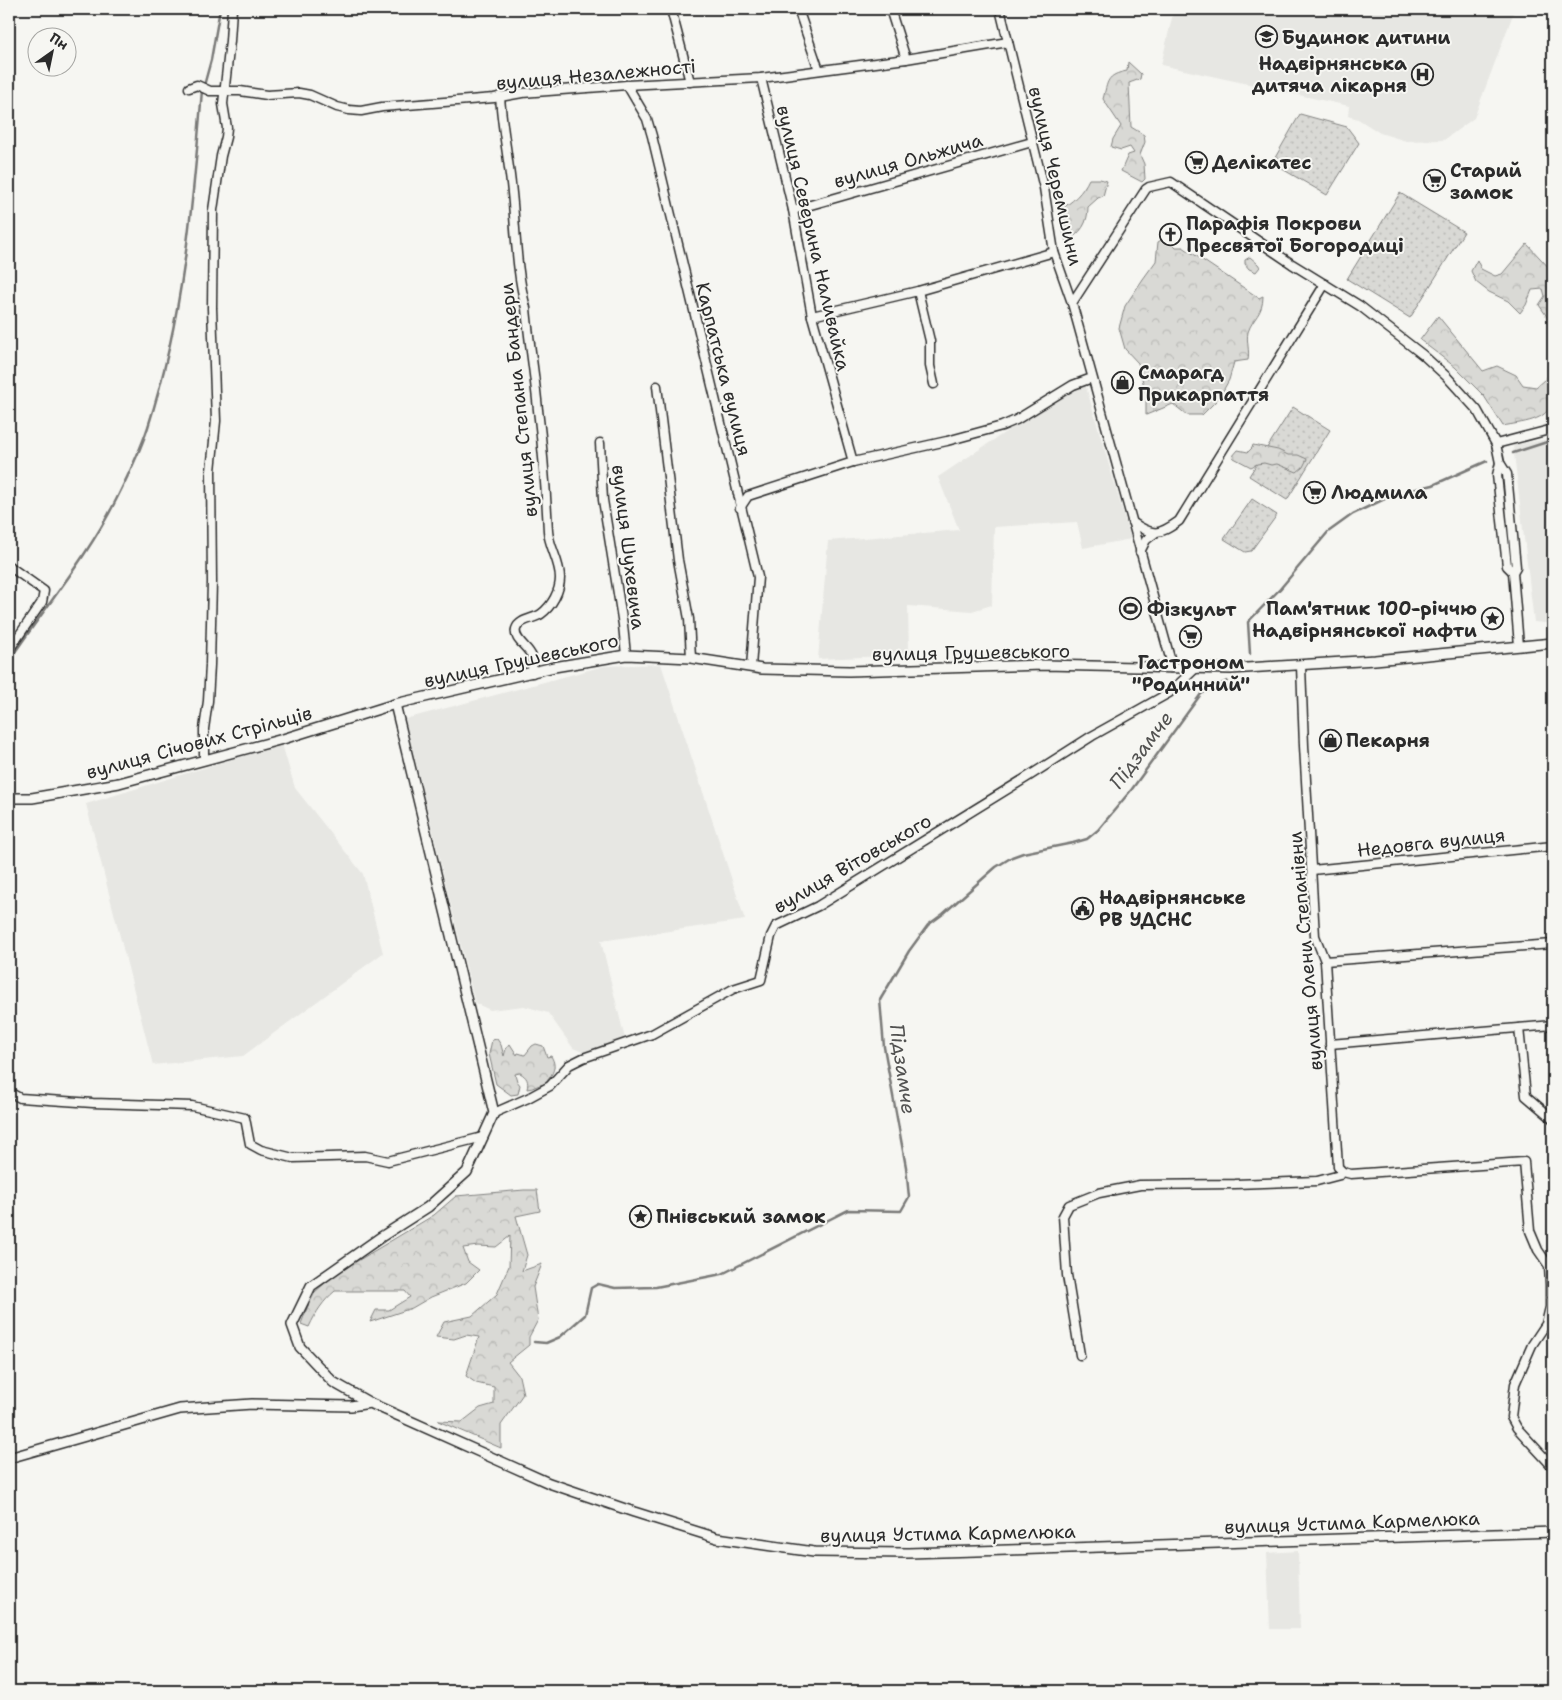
<svg xmlns="http://www.w3.org/2000/svg" width="1562" height="1700" font-family="'Shantell Sans',sans-serif">
  <style>
    .built { fill: #e7e7e3 }
    .grass { fill: url(#grass-dots); stroke: #828280 }
    .forest { fill: url(#forest-crowns); stroke: #828280 }
    .lines { fill: none; stroke-linecap: round; stroke-linejoin: round }
    .stream { stroke: #7a7a78; stroke-width: 2.5 }
    .minor-casing { stroke: #2b2b2b; stroke-width: 11 }
    .tertiary-casing { stroke: #2b2b2b; stroke-width: 12 }
    .minor { stroke: #f6f6f2; stroke-width: 8 }
    .tertiary { stroke: #f6f6f2; stroke-width: 9 }
    .labels { text-anchor: middle; stroke-width: 4; stroke-linejoin: round; paint-order: stroke }
    .poi-label { font-size: 19px; font-weight: bold; fill: #2b2b2b; stroke: #f6f6f2; text-anchor: start }
    .street-label { font-size: 19px; fill: #2b2b2b; stroke: #f6f6f2 }
    .water-label { font-size: 20px; font-style: italic; fill: #525251; stroke: #f6f6f2 }
  </style>
  <defs>
    <pattern id="grass-dots" width="8" height="8" patternUnits="userSpaceOnUse" patternTransform="scale(1.25)"><rect width="8" height="8" fill="#d9d9d5"/><path d="M2 2h.1M6 6h.1" fill="none" stroke="#babab7" stroke-width="1.8" stroke-linecap="round"/></pattern>
    <pattern id="forest-crowns" width="20" height="18" patternUnits="userSpaceOnUse" patternTransform="scale(1.25)"><rect width="20" height="18" fill="#d9d9d5"/><path d="M2 6a3 3 0 1 1 6 0M12 15a3 3 0 1 1 6 0" fill="none" stroke="#babab7"/></pattern>
  </defs>
  <rect width="100%" height="100%" fill="#f6f6f2"/>
  <filter id="ink" filterUnits="userSpaceOnUse"><feTurbulence type="fractalNoise" baseFrequency=".02" numOctaves="2"/><feDisplacementMap in="SourceGraphic" scale="10" xChannelSelector="R" yChannelSelector="G"/><feConvolveMatrix kernelMatrix="1 2 1 2 8 2 1 2 1" color-interpolation-filters="sRGB"/></filter>
  <g filter="url(#ink)">
    <!-- built -->
    <g class="built">
      <polygon points="1174,9 1515,9 1474,118 1444,140 1406,141 1380,133 1358,119 1348,116 1349,106 1161,65"/>
      <polygon points="1084,380 1131,539 1083,548 1077,522 994,527 992,605 972,611 908,606 909,655 818,659 828,541 959,530 938,477"/>
      <polygon points="1553,438 1553,623 1545,623 1534,622 1513,445"/>
      <polygon points="661,664 745,920 601,941 625,1039 585,1053 573,1048 548,1013 524,1006 490,1010 475,1003 405,719 604,666"/>
      <polygon points="282,744 295,788 363,874 383,953 243,1056 153,1065 86,804"/>
      <polygon points="1298,1551 1300,1629 1270,1629 1267,1553"/>
    </g>
    <!-- grass -->
    <g class="grass">
      <polygon points="1300,114 1347,127 1359,143 1327,195 1272,163"/>
      <polygon points="1400,193 1464,232 1410,318 1347,279"/>
      <polygon points="1293,407 1330,430 1287,500 1249,476"/>
      <polygon points="1252,499 1277,515 1251,551 1245,552 1224,539"/>
    </g>
    <!-- forest -->
    <g class="forest">
      <path d="M1128 62 1141 74 1140 79 1129 83 1131 127 1144 135 1145 142 1140 155 1144 164 1145 179 1142 182 1121 171 1128 155 1134 153 1130 147 1121 150 1111 147 1113 139 1121 126 1103 99C1108 81 1106 75 1127 71Z"/>
      <path d="M1089 179H1100L1107 181 1103 196 1098 198 1088 207C1088 223 1081 234 1066 241L1062 227 1059 210C1072 203 1083 192 1089 179Z"/>
      <path d="M1166 237 1176 247H1183L1259 298 1263 296C1263 315 1253 317 1248 332 1246 341 1250 351 1248 360L1234 362 1229 380 1219 398 1202 415H1187L1173 404 1146 415V394L1138 363 1125 349 1119 328 1125 306 1143 279 1156 261 1158 242Z"/>
      <polygon points="1527,244 1553,272 1553,324 1550,326 1546,315 1539,305 1545,296 1543,289 1532,290 1526,305 1520,313 1508,301 1489,292 1476,282 1471,271 1477,260 1481,269 1495,276 1502,274"/>
      <polygon points="1250,257 1258,264 1260,267 1256,272 1249,269 1245,264 1245,260"/>
      <path d="M1438 316 1483 371 1497 366 1516 375 1523 385 1536 387 1553 372C1553 380 1555 392 1553 400 1548 422 1521 422 1503 426L1484 396 1455 367 1420 340Z"/>
      <polygon points="1253,445 1278,450 1288,455 1298,455 1307,459 1303,467 1297,472 1277,464 1271,465 1264,463 1257,464 1251,467 1232,457 1238,450 1248,452 1252,448"/>
      <path d="M497 1039 501 1045 504 1056 506 1049 510 1044 517 1055 518 1053 525 1055 532 1046 536 1044 543 1046 547 1057 551 1056C558 1068 552 1074 545 1084 538 1084 534 1089 527 1089 529 1081 527 1077 520 1073L515 1074 517 1081 520 1085 518 1094 511 1095 496 1084 489 1054 492 1040Z"/>
      <path d="M524 1190H537L540 1211 516 1216 527 1255 522 1271 542 1264 533 1287 538 1320 529 1337V1345L508 1362 519 1376 523 1394 501 1425V1448L438 1421 462 1422 480 1408 494 1404V1387L476 1383 466 1376 479 1337 466 1335 454 1339 436 1337 444 1322 472 1316 497 1294 509 1266 510 1236 496 1247 478 1246 463 1248 468 1262 479 1270 466 1283 431 1297 412 1308 370 1322 376 1310H389L410 1297 405 1291H335C323 1301 316 1312 309 1327L301 1324 307 1308 315 1292 334 1275 434 1215 456 1196Z"/>
    </g>
    <g class="lines">
      <!-- stream -->
      <g class="stream">
        <polyline points="205,82 211,60 220,9"/>
        <polyline points="1513,453 1553,440"/>
        <polyline points="1404,492 1433,485 1487,461"/>
        <polyline points="1250,654 1248,622 1280,589 1328,532 1353,514 1395,494"/>
        <path d="M9 661C45 607 87 558 116 500 128 476 140 452 148 427 183 318 193 204 202 90"/>
        <polyline points="534,1342 546,1343 560,1337 585,1315 591,1288 598,1284 615,1288 656,1287 722,1274 848,1210 901,1211 909,1197 906,1167 884,1047 880,1000 909,951 928,925 943,914 996,867 1012,857 1023,853 1073,843 1087,839 1098,830 1132,789 1201,694 1227,681"/>
      </g>
      <defs>
        <g id="minor">
          <polyline points="671,9 690,82"/>
          <polyline points="798,9 819,70"/>
          <polyline points="890,9 906,59"/>
          <polyline points="1000,9 1044,188 1054,252 1072,303 1170,658 1171,668"/>
          <polyline points="761,78 793,210 812,316 853,462"/>
          <polyline points="627,85 647,119 652,136 758,577 751,667"/>
          <polyline points="189,88 197,85 210,91 240,91 267,95 299,93 310,95 337,107 349,110 361,111 382,107 494,98 522,93 627,85 761,78 906,59 1008,42"/>
          <path d="M500 96C502 129 509 160 512 193 516 231 516 271 526 308 529 342 535 376 538 410 543 450 546 490 548 531 549 547 560 561 560 578 560 591 552 606 541 614 534 619 519 619 516 629 513 640 529 647 532 657 533 662 532 668 532 673"/>
          <polyline points="793,210 1032,142"/>
          <polyline points="918,291 930,341 930,366 934,384"/>
          <polyline points="1072,303 1146,189 1149,187 1171,182 1292,264 1360,306 1423,355 1447,377 1477,410 1496,444 1500,463 1507,474 1516,567 1513,572 1519,646"/>
          <polyline points="812,316 918,291 1054,252"/>
          <polyline points="657,386 678,560 689,619 691,658"/>
          <polyline points="600,443 603,500 623,625 626,655"/>
          <polyline points="1496,444 1553,429"/>
          <polyline points="1500,463 1497,475 1507,566 1513,572"/>
          <polyline points="740,508 748,496 853,462 947,441 1002,426 1016,420 1073,385 1092,378"/>
          <path d="M1132 522C1153 536 1158 536 1179 521L1325 284"/>
          <polyline points="1140,552 1146,540 1155,533"/>
          <polyline points="9,566 44,591 42,602 9,650"/>
          <polyline points="1301,666 1304,746 1315,936 1325,961 1338,1167 1343,1172 1351,1174 1524,1162 1530,1231 1538,1250 1549,1266 1550,1285 1550,1307 1546,1324 1532,1345 1515,1384 1511,1417 1517,1428 1553,1467"/>
          <polyline points="204,760 204,729 208,701 210,665 212,582 211,471 216,421 212,308 213,210 221,156 226,137 227,128 223,104 230,41 232,9"/>
          <polyline points="1312,870 1553,846"/>
          <polyline points="1325,961 1553,944"/>
          <polyline points="1519,1028 1526,1096 1553,1119"/>
          <polyline points="1330,1044 1553,1025"/>
          <polyline points="9,1092 20,1098 93,1103 192,1106 245,1118 250,1144 261,1150 293,1158 365,1156 388,1161 483,1137"/>
          <polyline points="494,1113 528,1098 550,1086 569,1065 583,1058 652,1034 733,989 761,980 771,936 776,926 818,906 1029,776 1092,736 1169,693 1195,669"/>
          <polyline points="1080,1355 1067,1275 1063,1216 1069,1205 1099,1193 1140,1185 1235,1184 1317,1181 1340,1175"/>
        </g>
        <g id="tertiary">
          <polyline points="395,704 494,1113 467,1172 428,1207 381,1237 311,1286 292,1325 300,1347 333,1382 370,1403 549,1483 634,1512 717,1538 814,1552 908,1553 976,1551 1553,1532"/>
          <polyline points="9,798 32,798 119,783 283,739 395,704 554,667 626,655 691,658 762,669 849,671 1044,665 1231,669 1375,660 1553,643"/>
          <polyline points="9,1458 180,1409 252,1404 351,1406 370,1403"/>
        </g>
      </defs>
      <!-- minor casing -->
      <use href="#minor" class="minor-casing"/>
      <!-- tertiary casing -->
      <use href="#tertiary" class="tertiary-casing"/>
      <!-- minor -->
      <use href="#minor" class="minor"/>
      <!-- tertiary -->
      <use href="#tertiary" class="tertiary"/>
    </g>
  </g>
  <!-- icons -->
  <defs>
    <symbol id="school-ring" viewBox="-11 -11 22 22"><circle r="9.5" fill="#f6f6f2" stroke="#2b2b2b" stroke-width="1.5"/><path d="M0-5L7-2L0 1L-7-2ZM-4 1L0 2.5L4 1V4Q0 6-4 4Z" fill="#2b2b2b"/></symbol>
    <symbol id="hospital-ring" viewBox="-11 -11 22 22"><circle r="9.5" fill="#f6f6f2" stroke="#2b2b2b" stroke-width="1.5"/><path d="M-5-5h3v3.5h4V-5h3V5h-3V1.5h-4V5h-3Z" fill="#2b2b2b"/></symbol>
    <symbol id="supermarket-ring" viewBox="-11 -11 22 22"><circle r="9.5" fill="#f6f6f2" stroke="#2b2b2b" stroke-width="1.5"/><path d="M-6-5.5h2.5l.6 2H6L4.5 2H-2.5L-4.4-4H-6ZM-1.5 3.2a1.3 1.3 0 1 0 .1 0ZM3 3.2a1.3 1.3 0 1 0 .1 0Z" fill="#2b2b2b"/></symbol>
    <symbol id="church-ring" viewBox="-11 -11 22 22"><circle r="9.5" fill="#f6f6f2" stroke="#2b2b2b" stroke-width="1.5"/><path d="M-1.2-6h2.4v3.5h3.3v2.4h-3.3V6h-2.4V-.1h-3.3v-2.4h3.3Z" fill="#2b2b2b"/></symbol>
    <symbol id="shop-ring" viewBox="-11 -11 22 22"><circle r="9.5" fill="#f6f6f2" stroke="#2b2b2b" stroke-width="1.5"/><path d="M-5-2.5h2.3a2.7 3.5 0 0 1 5.4 0H5L5.5 6h-11ZM-1.5-2.5h3a1.5 2.3 0 0 0-3 0Z" fill="#2b2b2b"/></symbol>
    <symbol id="stadium-ring" viewBox="-11 -11 22 22"><circle r="9.5" fill="#f6f6f2" stroke="#2b2b2b" stroke-width="1.5"/><path d="M0-5a6.5 5 0 1 0 0 10a6.5 5 0 1 0 0-10ZM-3.5-1.8h7v3.6h-7Z" fill="#2b2b2b"/></symbol>
    <symbol id="sight-ring" viewBox="-11 -11 22 22"><circle r="9.5" fill="#f6f6f2" stroke="#2b2b2b" stroke-width="1.5"/><path d="M0-6L1.8-2.2L6-1.7L2.9 1.2L3.7 5.4L0 3.3L-3.7 5.4L-2.9 1.2L-6-1.7L-1.8-2.2Z" fill="#2b2b2b"/></symbol>
    <symbol id="civic-ring" viewBox="-11 -11 22 22"><circle r="9.5" fill="#f6f6f2" stroke="#2b2b2b" stroke-width="1.5"/><path d="M-.6-6.5H3V-4.5H.6V-3L4-1V1h2V6H-6V1h2V-1L-.6-3ZM-1.2 2.5V6h2.4V2.5Z" fill="#2b2b2b"/></symbol>
  </defs>
  <g fill-rule="evenodd">
    <use href="#school-ring" x="1254" y="24" width="25" height="25"/>
    <use href="#hospital-ring" x="1410" y="62" width="25" height="25"/>
    <use href="#supermarket-ring" x="1184" y="150" width="25" height="25"/>
    <use href="#supermarket-ring" x="1422" y="168" width="25" height="25"/>
    <use href="#church-ring" x="1158" y="222" width="25" height="25"/>
    <use href="#shop-ring" x="1110" y="370" width="25" height="25"/>
    <use href="#supermarket-ring" x="1302" y="480" width="25" height="25"/>
    <use href="#stadium-ring" x="1118" y="596" width="25" height="25"/>
    <use href="#sight-ring" x="1480" y="606" width="25" height="25"/>
    <use href="#supermarket-ring" x="1178" y="624" width="25" height="25"/>
    <use href="#shop-ring" x="1318" y="728" width="25" height="25"/>
    <use href="#civic-ring" x="1070" y="896" width="25" height="25"/>
    <use href="#sight-ring" x="628" y="1204" width="25" height="25"/>
  </g>
  <g class="labels">
    <!-- poi labels -->
    <g class="poi-label">
      <text x="1282" y="44">Будинок дитини</text>
      <text x="1407" y="70" text-anchor="end">Надвірнянська<tspan x="1407" dy="22">дитяча лікарня</tspan></text>
      <text x="1212" y="169">Делікатес</text>
      <text x="1450" y="177">Старий<tspan x="1450" dy="22">замок</tspan></text>
      <text x="1186" y="230">Парафія Покрови<tspan x="1186" dy="22">Пресвятої Богородиці</tspan></text>
      <text x="1138" y="379">Смарагд<tspan x="1138" dy="22">Прикарпаття</tspan></text>
      <text x="1331" y="499">Людмила</text>
      <text x="1477" y="615" text-anchor="end">Пам'ятник 100-річчю<tspan x="1477" dy="22">Надвірнянської нафти</tspan></text>
      <text x="1147" y="616">Фізкульт</text>
      <text x="1191" y="669" text-anchor="middle">Гастроном<tspan x="1191" dy="22">"Родинний"</tspan></text>
      <text x="1346" y="747">Пекарня</text>
      <text x="1099" y="904">Надвірнянське<tspan x="1099" dy="22">РВ УДСНС</tspan></text>
      <text x="656" y="1223">Пнівський замок</text>
    </g>
    <!-- street labels -->
    <g class="street-label">
      <text transform="translate(596 74) rotate(-5)" y="7">вулиця Незалежності</text>
      <text transform="translate(908 160) rotate(-16)" y="7">вулиця Ольжича</text>
      <text transform="translate(1056 176) rotate(77)" y="7">вулиця Черемшини</text>
      <text transform="translate(814 238) rotate(77)" y="7">вулиця Северина Наливайка</text>
      <text transform="translate(724 369) rotate(76)" y="7">Карпатська вулиця</text>
      <text transform="translate(518 400) rotate(-96)" y="7">вулиця Степана Бандери</text>
      <text transform="translate(629 547) rotate(83)" y="7">вулиця Шухевича</text>
      <text transform="translate(971 652) rotate(-1)" y="7">вулиця Грушевського</text>
      <text transform="translate(521 660) rotate(-12)" y="7">вулиця Грушевського</text>
      <text transform="translate(199 742) rotate(-15)" y="7">вулиця Січових Стрільців</text>
      <text transform="translate(1431 842) rotate(-6)" y="7">Недовга вулиця</text>
      <text transform="translate(852 863) rotate(-30)" y="7">вулиця Вітовського</text>
      <text transform="translate(1305 951) rotate(-95)" y="7">вулиця Олени Степанівни</text>
      <text transform="translate(1352 1522) rotate(-2)" y="7">вулиця Устима Кармелюка</text>
      <text transform="translate(948 1533) rotate(-1)" y="7">вулиця Устима Кармелюка</text>
    </g>
    <!-- water labels -->
    <g class="water-label">
      <text transform="translate(1141 750) rotate(-53)" y="7">Підзамче</text>
      <text transform="translate(903 1069) rotate(82)" y="7">Підзамче</text>
    </g>
  </g>
  <!-- margin -->
  <rect width="1562" height="1700" fill="none" stroke="#f6f6f2" stroke-width="30"/>
  <rect x="15" y="15" width="1532" height="1670" fill="none" stroke="#2b2b2b" stroke-width="2" filter="url(#ink)"/>
  <!-- north arrow -->
  <g transform="translate(52 52) rotate(33)"><circle r="24" fill="#f6f6f2" stroke="#a5a5a2"/>
  <path d="M0-4L9 19L0 12L-9 19Z" fill="#2b2b2b"/>
  <text y="-8" font-size="14" font-weight="bold" text-anchor="middle" fill="#2b2b2b">Пн</text>
  </g>
</svg>
